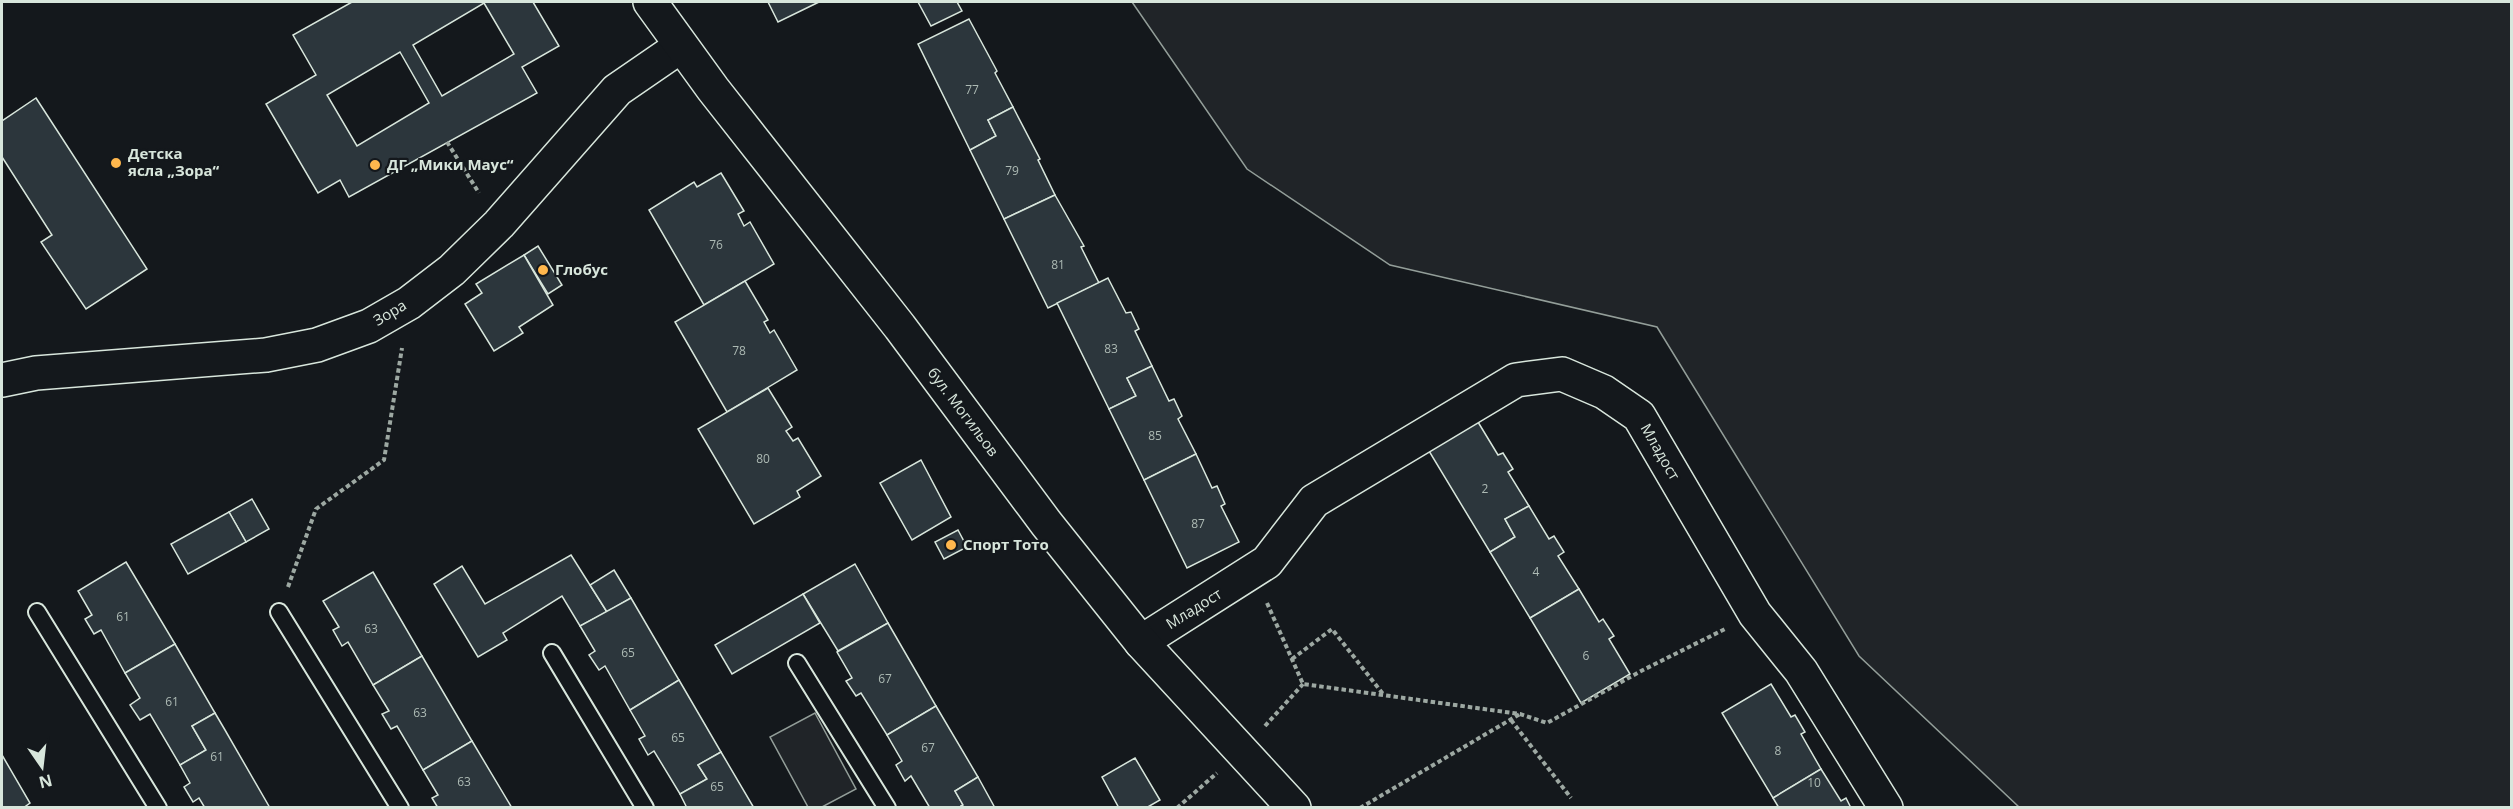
<svg xmlns="http://www.w3.org/2000/svg" width="2513" height="809" font-family="'Open Sans',sans-serif">
  <style>
    .green { fill: #202428; stroke: #939e99; stroke-width: 1.5 }
    .building { fill: #2c363c; stroke: #d8e6dc; stroke-width: 1.5; fill-rule: evenodd }
    .lines { fill: none; stroke-linecap: round; stroke-linejoin: round }
    .service-casing { stroke: #d8e6dc; stroke-width: 20 }
    .minor-casing { stroke: #d8e6dc; stroke-width: 36 }
    .tertiary-casing { stroke: #d8e6dc; stroke-width: 36 }
    .path { stroke: #9da8a2; stroke-width: 4; stroke-dasharray: 4.5 3; stroke-linecap: butt }
    .service { stroke: #14181c; stroke-width: 16 }
    .minor { stroke: #14181c; stroke-width: 33 }
    .tertiary { stroke: #14181c; stroke-width: 33 }
    .poi-dot { fill: #ffb74d; stroke: #14181c; stroke-width: 2 }
    .labels { text-anchor: middle; stroke-width: 4.5; stroke-linejoin: round; paint-order: stroke }
    .number-label { font-size: 12px; fill: #adbab4 }
    .poi-label { font-size: 15px; font-weight: bold; fill: #d8e6dc; stroke: #14181c; text-anchor: start }
    .street-label { font-size: 15px; fill: #d8e6dc; stroke: #14181c }
  </style>
  <rect width="100%" height="100%" fill="#14181c"/>
  <!-- green -->
  <g class="green">
    <polygon points="1132,2 2511,2 2511,807 2019,807 1859,656 1657,327 1390,265 1247,169"/>
    <polygon points="815,713 856,789 822,807 808,807 770,737"/>
  </g>
  <!-- building -->
  <g class="building">
    <path d="M352 2H533L559 46 522 67 537 93 349 197 340 180 318 193 266 104 316 75 293 35ZM484 3 514 54 442 96 413 45ZM400 52 429 103 357 146 327 95Z"/>
    <polygon points="768,2 819,2 778,22"/>
    <polygon points="918,2 957,2 962,11 931,26"/>
    <polygon points="969,19 997,71 995,73 1013,107 988,120 996,136 970,150 918,44"/>
    <polygon points="36,98 147,269 86,309 41,242 52,235 2,157 2,121"/>
    <polygon points="1013,107 1040,159 1038,160 1055,195 1004,219 970,150 996,136 988,120"/>
    <polygon points="721,173 744,211 738,214 744,226 750,222 774,264 704,305 649,210 694,182 697,187"/>
    <polygon points="1055,195 1084,246 1081,247 1099,283 1048,308 1004,219"/>
    <polygon points="538,246 562,285 548,294 524,255"/>
    <polygon points="524,255 553,305 519,327 523,333 494,351 465,304 482,293 476,284"/>
    <polygon points="1108,278 1126,313 1131,312 1139,329 1135,331 1152,366 1127,378 1136,396 1109,409 1057,303"/>
    <polygon points="745,281 768,320 764,322 770,333 774,330 797,370 727,412 675,322"/>
    <polygon points="1152,366 1169,401 1174,399 1182,416 1178,419 1196,454 1144,480 1109,409 1136,396 1127,378"/>
    <polygon points="768,388 792,427 786,431 793,441 798,438 821,476 797,491 800,497 754,524 698,429"/>
    <polygon points="1478,422 1498,455 1503,453 1513,469 1508,472 1529,506 1505,519 1515,537 1490,552 1429,451"/>
    <polygon points="1196,454 1212,488 1217,486 1225,504 1221,506 1239,542 1187,568 1144,480"/>
    <polygon points="921,460 951,517 912,540 880,483"/>
    <polygon points="252,499 269,529 246,542 229,512"/>
    <polygon points="1529,506 1549,539 1554,536 1564,552 1558,556 1579,589 1530,618 1490,552 1515,537 1505,519"/>
    <polygon points="229,512 246,542 188,574 171,544"/>
    <polygon points="958,530 967,547 944,559 935,542"/>
    <polygon points="571,555 607,612 580,626 562,596 503,633 507,640 478,657 434,584 462,566 485,604"/>
    <polygon points="126,562 175,644 125,673 101,630 94,634 85,619 92,615 78,591"/>
    <polygon points="855,564 888,623 838,651 803,594"/>
    <polygon points="614,570 631,598 607,612 590,585"/>
    <polygon points="373,572 422,656 373,685 348,642 342,646 333,630 339,627 323,601"/>
    <polygon points="1579,589 1599,622 1603,619 1614,636 1609,639 1630,674 1581,703 1530,618"/>
    <polygon points="803,594 820,623 732,674 715,645"/>
    <polygon points="631,598 679,680 630,710 605,666 599,670 589,655 595,651 580,626"/>
    <polygon points="888,623 936,706 887,735 861,693 856,696 846,681 852,678 837,652"/>
    <polygon points="175,644 215,713 192,726 206,750 180,765 150,714 140,720 130,705 140,698 125,673"/>
    <polygon points="422,656 472,741 423,770 397,726 391,729 382,714 389,711 373,685"/>
    <polygon points="679,680 721,752 698,765 707,779 680,794 654,751 648,755 639,739 645,736 630,710"/>
    <polygon points="1771,684 1791,717 1795,715 1805,732 1801,734 1821,769 1773,798 1722,713"/>
    <polygon points="936,706 978,777 955,791 963,805 958,808 930,808 911,776 905,781 896,765 902,761 887,735"/>
    <polygon points="215,713 225,730 270,808 205,808 199,798 193,802 184,787 190,783 180,765 206,750 192,726"/>
    <polygon points="472,741 512,808 438,808 432,798 438,795 423,770"/>
    <polygon points="721,752 754,808 687,808 680,794 707,779 698,765"/>
    <polygon points="2,755 30,803 23,808 2,808"/>
    <polygon points="1135,758 1160,800 1146,808 1119,808 1102,777"/>
    <polygon points="1821,769 1841,801 1846,798 1851,808 1779,808 1773,798"/>
    <polygon points="978,777 995,808 958,808 963,805 955,791"/>
  </g>
  <g class="lines">
    <defs>
      <g id="service">
        <polyline points="37,612 158,808"/>
        <polyline points="279,612 400,808"/>
        <polyline points="552,653 645,808"/>
        <polyline points="797,663 887,808"/>
      </g>
      <g id="minor">
        <polyline points="2,380 36,373 266,355 317,345 369,326 409,303 452,270 499,224 617,90 681,46"/>
        <polyline points="1141,642 1267,562 1314,501 1516,380 1562,374 1604,392 1639,416 1755,614 1801,671 1886,808"/>
      </g>
      <polyline id="tertiary" points="650,2 713,89 900,327 1046,523 1141,642 1294,808"/>
    </defs>
    <!-- service casing -->
    <use href="#service" class="service-casing"/>
    <!-- minor casing -->
    <use href="#minor" class="minor-casing"/>
    <!-- tertiary casing -->
    <use href="#tertiary" class="tertiary-casing"/>
    <!-- path -->
    <g class="path">
      <polyline points="447,142 479,193"/>
      <polyline points="288,587 316,509 384,460 402,348"/>
      <polyline points="1267,603 1303,684 1520,714 1547,723 1643,670 1725,629"/>
      <polyline points="1292,659 1332,629 1383,694"/>
      <polyline points="1511,720 1571,798"/>
      <polyline points="1265,726 1303,684"/>
      <polyline points="1177,808 1217,773"/>
      <polyline points="1360,808 1520,714"/>
    </g>
    <!-- service -->
    <use href="#service" class="service"/>
    <!-- minor -->
    <use href="#minor" class="minor"/>
    <!-- tertiary -->
    <use href="#tertiary" class="tertiary"/>
  </g>
  <!-- markers -->
  <g class="poi-dot">
    <circle cx="116" cy="163" r="6"/>
    <circle cx="375" cy="165" r="6"/>
    <circle cx="543" cy="270" r="6"/>
    <circle cx="951" cy="545" r="6"/>
  </g>
  <g class="labels">
    <!-- number labels -->
    <g class="number-label">
      <text x="972" y="94">77</text>
      <text x="1012" y="175">79</text>
      <text x="716" y="249">76</text>
      <text x="1058" y="269">81</text>
      <text x="1111" y="353">83</text>
      <text x="739" y="355">78</text>
      <text x="1155" y="440">85</text>
      <text x="763" y="463">80</text>
      <text x="1485" y="493">2</text>
      <text x="1198" y="528">87</text>
      <text x="1536" y="576">4</text>
      <text x="123" y="621">61</text>
      <text x="371" y="633">63</text>
      <text x="628" y="657">65</text>
      <text x="1586" y="660">6</text>
      <text x="885" y="683">67</text>
      <text x="172" y="706">61</text>
      <text x="420" y="717">63</text>
      <text x="678" y="742">65</text>
      <text x="928" y="752">67</text>
      <text x="1778" y="755">8</text>
      <text x="217" y="761">61</text>
      <text x="464" y="786">63</text>
      <text x="1814" y="787">10</text>
      <text x="717" y="791">65</text>
    </g>
    <!-- poi labels -->
    <g class="poi-label">
      <text x="128" y="159">Детска<tspan x="128" dy="17">ясла „Зора“</tspan></text>
      <text x="387" y="170">ДГ „Мики Маус“</text>
      <text x="555" y="275">Глобус</text>
      <text x="963" y="550">Спорт Тото</text>
    </g>
    <!-- street labels -->
    <g class="street-label">
      <text transform="translate(390 313) rotate(-31)" y="5">Зора</text>
      <text transform="translate(963 412) rotate(53)" y="5">бул. Могильов</text>
      <text transform="translate(1660 452) rotate(60)" y="5">Младост</text>
      <text transform="translate(1194 609) rotate(-32)" y="5">Младост</text>
    </g>
  </g>
  <!-- border -->
  <rect width="2513" height="809" fill="none" stroke="#d8e6dc" stroke-width="6"/>
  <!-- north arrow -->
  <g transform="translate(42 767) rotate(166)" stroke="#14181c" stroke-width="4.5" paint-order="stroke">
  <path d="M0-4.5L10 22L0 15L-10 22Z" fill="#d8e6dc"/>
  <text y="-9" font-size="16" font-weight="bold" text-anchor="middle" fill="#d8e6dc">N</text>
  </g>
</svg>
